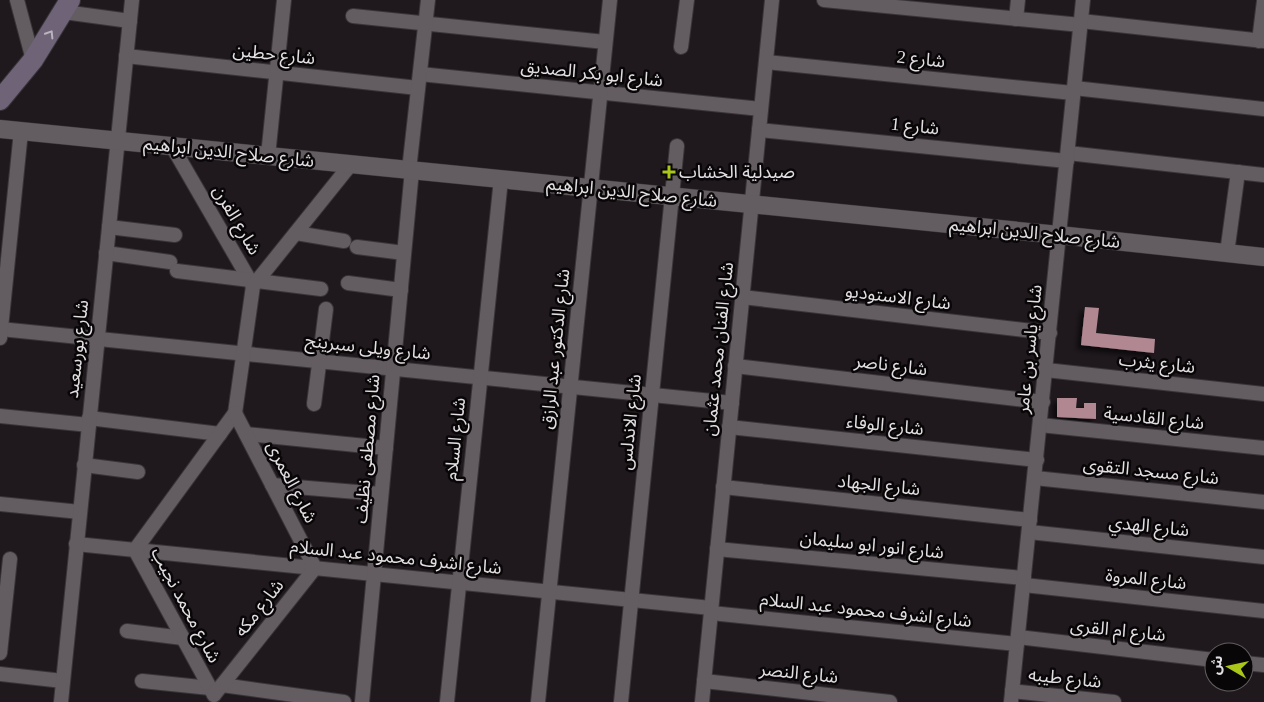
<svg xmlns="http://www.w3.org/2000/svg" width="1264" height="702" font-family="'Times New Roman','Noto Sans Arabic',serif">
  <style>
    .building { fill: #b18792; filter: url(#shadow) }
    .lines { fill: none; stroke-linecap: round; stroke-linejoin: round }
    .minor-casing { stroke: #393538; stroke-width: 16 }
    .tertiary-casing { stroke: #393538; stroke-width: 19 }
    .secondary-casing { stroke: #393538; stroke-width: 22 }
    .minor { stroke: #635c61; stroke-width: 14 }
    .tertiary { stroke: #635c61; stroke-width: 18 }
    .secondary { stroke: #6f6378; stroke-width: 20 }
    .oneway { stroke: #bab4be }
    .poi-dot { fill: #aac719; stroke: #080607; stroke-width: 2 }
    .labels { text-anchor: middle; stroke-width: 5; stroke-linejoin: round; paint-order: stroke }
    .street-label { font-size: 18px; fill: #e3dfe3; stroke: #080607 }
    .poi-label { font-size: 18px; fill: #e3dfe3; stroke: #080607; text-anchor: start }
  </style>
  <defs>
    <filter id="shadow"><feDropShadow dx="-4.5" dy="4.5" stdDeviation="2.5" flood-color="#0009"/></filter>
  </defs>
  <rect width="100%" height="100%" fill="#1f191e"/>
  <!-- building -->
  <g class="building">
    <polygon points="1085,307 1099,308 1096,333 1155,339 1154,353 1081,345"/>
    <polygon points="1057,398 1077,398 1076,408 1084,408 1084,403 1096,403 1096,419 1057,417"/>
  </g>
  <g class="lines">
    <defs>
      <g id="minor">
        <polyline points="17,0 33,60"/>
        <polyline points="824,0 1081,25"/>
        <polyline points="64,12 130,21"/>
        <polyline points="353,16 605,42"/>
        <polyline points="1016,19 1018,0"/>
        <polyline points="1081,21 1264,41"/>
        <polyline points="1259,41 1264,1"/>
        <polyline points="681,47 687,0"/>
        <polyline points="126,56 418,88"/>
        <polyline points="766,62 1073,93"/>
        <polyline points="420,74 761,109"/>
        <polyline points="1074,88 1264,109"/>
        <polyline points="759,130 1067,161"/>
        <polyline points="172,146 253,286"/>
        <polyline points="1068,153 1264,175"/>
        <polyline points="268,156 284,0"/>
        <polyline points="409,170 428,0"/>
        <polyline points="109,227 175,235"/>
        <polyline points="296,233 344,241"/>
        <polyline points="357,247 404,253"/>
        <polyline points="106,253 170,262"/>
        <polyline points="1227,253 1238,172"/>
        <polyline points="177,271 250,280"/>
        <polyline points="257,281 321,289"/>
        <polyline points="348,283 401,290"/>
        <polyline points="742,297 1050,333"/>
        <polyline points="0,329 732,403"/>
        <polyline points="0,338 21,131"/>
        <polyline points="735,366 1043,402"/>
        <polyline points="1046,370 1264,394"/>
        <polyline points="314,404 326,309"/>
        <polyline points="0,416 89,425"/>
        <polyline points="89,418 220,434"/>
        <polyline points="1040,425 1264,448"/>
        <polyline points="729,427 1037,460"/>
        <polyline points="246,434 386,448"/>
        <polyline points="84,465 138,472"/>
        <polyline points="1035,478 1264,502"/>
        <polyline points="272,485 381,494"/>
        <polyline points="723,487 1030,520"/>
        <polyline points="0,504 80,512"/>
        <polyline points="1029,532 1264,557"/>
        <polyline points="76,544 711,608"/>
        <polyline points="717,549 1024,578"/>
        <polyline points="1024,585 1264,611"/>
        <polyline points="711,613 1017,644"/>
        <polyline points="127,631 183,638"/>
        <polyline points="1018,637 1214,660"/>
        <polyline points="0,653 10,559"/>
        <polyline points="1244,663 1264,665"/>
        <polyline points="0,674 63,681"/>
        <polyline points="142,681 210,688"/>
        <polyline points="704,681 890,702"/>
        <polyline points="222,685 344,702"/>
        <polyline points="1012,691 1114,702"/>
        <polyline points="214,695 135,550 235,413 253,286 351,164"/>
        <polyline points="214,695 315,568 235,413"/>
        <polyline points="61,702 132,0"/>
        <polyline points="362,702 412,170"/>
        <polyline points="447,702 501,179"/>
        <polyline points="538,702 610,0"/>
        <polyline points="621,702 677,146"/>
        <polyline points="702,702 772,0"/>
        <polyline points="1011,702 1083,0"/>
      </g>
      <polyline id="tertiary" points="0,129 1059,235 1264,257"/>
      <polyline id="secondary" points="0,100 33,60 70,0"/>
    </defs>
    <!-- minor casing -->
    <use href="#minor" class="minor-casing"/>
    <!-- tertiary casing -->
    <use href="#tertiary" class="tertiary-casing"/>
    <!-- secondary casing -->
    <use href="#secondary" class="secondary-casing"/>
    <!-- minor -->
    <use href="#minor" class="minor"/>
    <!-- tertiary -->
    <use href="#tertiary" class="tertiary"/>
    <!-- secondary -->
    <use href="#secondary" class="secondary"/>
  </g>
  <!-- one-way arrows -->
  <defs><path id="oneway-chevron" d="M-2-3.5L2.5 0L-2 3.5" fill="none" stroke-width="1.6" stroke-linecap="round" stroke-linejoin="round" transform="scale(1.25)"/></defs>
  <use class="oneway" href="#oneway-chevron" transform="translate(50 34) rotate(-58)"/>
  <!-- markers -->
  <path class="poi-dot" d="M666.5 164.5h5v5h5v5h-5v5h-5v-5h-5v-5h5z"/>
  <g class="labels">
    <!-- street labels -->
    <g class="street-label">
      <text transform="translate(274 54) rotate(6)" y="6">شارع حطين</text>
      <text transform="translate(921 59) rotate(6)" y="6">شارع 2</text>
      <text transform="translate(592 73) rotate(6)" y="6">شارع ابو بكر الصديق</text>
      <text transform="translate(915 126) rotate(6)" y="6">شارع 1</text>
      <text transform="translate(229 152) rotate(6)" y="6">شارع صلاح الدين ابراهيم</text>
      <text transform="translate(632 192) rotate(6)" y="6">شارع صلاح الدين ابراهيم</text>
      <text transform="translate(237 220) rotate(60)" y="6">شارع الفرن</text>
      <text transform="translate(1035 233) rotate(6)" y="6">شارع صلاح الدين ابراهيم</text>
      <text transform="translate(898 297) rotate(7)" y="6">شارع الاستوديو</text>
      <text transform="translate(368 347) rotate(6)" y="6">شارع ويلى سبرينج</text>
      <text transform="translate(77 349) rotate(-84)" y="6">شارع بورسعيد</text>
      <text transform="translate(555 349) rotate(-84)" y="6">شارع الدكتور عبد الرازق</text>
      <text transform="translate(718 349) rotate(-84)" y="6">شارع الفنان محمد عثمان</text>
      <text transform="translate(1029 349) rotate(-84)" y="6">شارع ياسر بن عامر</text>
      <text transform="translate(1157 363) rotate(6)" y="6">شارع يثرب</text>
      <text transform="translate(891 365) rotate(7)" y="6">شارع ناصر</text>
      <text transform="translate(1154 418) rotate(6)" y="6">شارع القادسية</text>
      <text transform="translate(630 422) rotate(-84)" y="6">شارع الاندلس</text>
      <text transform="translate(885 425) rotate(6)" y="6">شارع الوفاء</text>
      <text transform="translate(455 439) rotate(-84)" y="6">شارع السلام</text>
      <text transform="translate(367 449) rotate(-85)" y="6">شارع مصطفى نظيف</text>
      <text transform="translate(1151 471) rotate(6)" y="6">شارع مسجد التقوى</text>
      <text transform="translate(292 482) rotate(63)" y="6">شارع العمرى</text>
      <text transform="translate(879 485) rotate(6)" y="6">شارع الجهاد</text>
      <text transform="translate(1149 526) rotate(6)" y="6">شارع الهدي</text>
      <text transform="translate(872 545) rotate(6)" y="6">شارع انور ابو سليمان</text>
      <text transform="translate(396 557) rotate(6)" y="6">شارع اشرف محمود عبد السلام</text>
      <text transform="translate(1146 579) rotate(6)" y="6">شارع المروة</text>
      <text transform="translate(186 605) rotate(62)" y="6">شارع محمد نجيب</text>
      <text transform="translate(259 608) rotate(-52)" y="6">شارع مكه</text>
      <text transform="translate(866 610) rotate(6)" y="6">شارع اشرف محمود عبد السلام</text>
      <text transform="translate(1118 630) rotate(6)" y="6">شارع ام القرى</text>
      <text transform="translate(799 673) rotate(6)" y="6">شارع النصر</text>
      <text transform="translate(1065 678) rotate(6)" y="6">شارع طيبه</text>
    </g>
    <!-- poi labels -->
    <g class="poi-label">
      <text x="679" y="178">صيدلية الخشاب</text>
    </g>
  </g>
  <!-- north arrow -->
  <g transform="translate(1229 667) rotate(279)"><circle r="24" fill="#080607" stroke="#605d5f"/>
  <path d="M0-4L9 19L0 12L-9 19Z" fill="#aac719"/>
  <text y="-8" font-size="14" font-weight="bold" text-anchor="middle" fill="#e3dfe3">ش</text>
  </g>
</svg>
